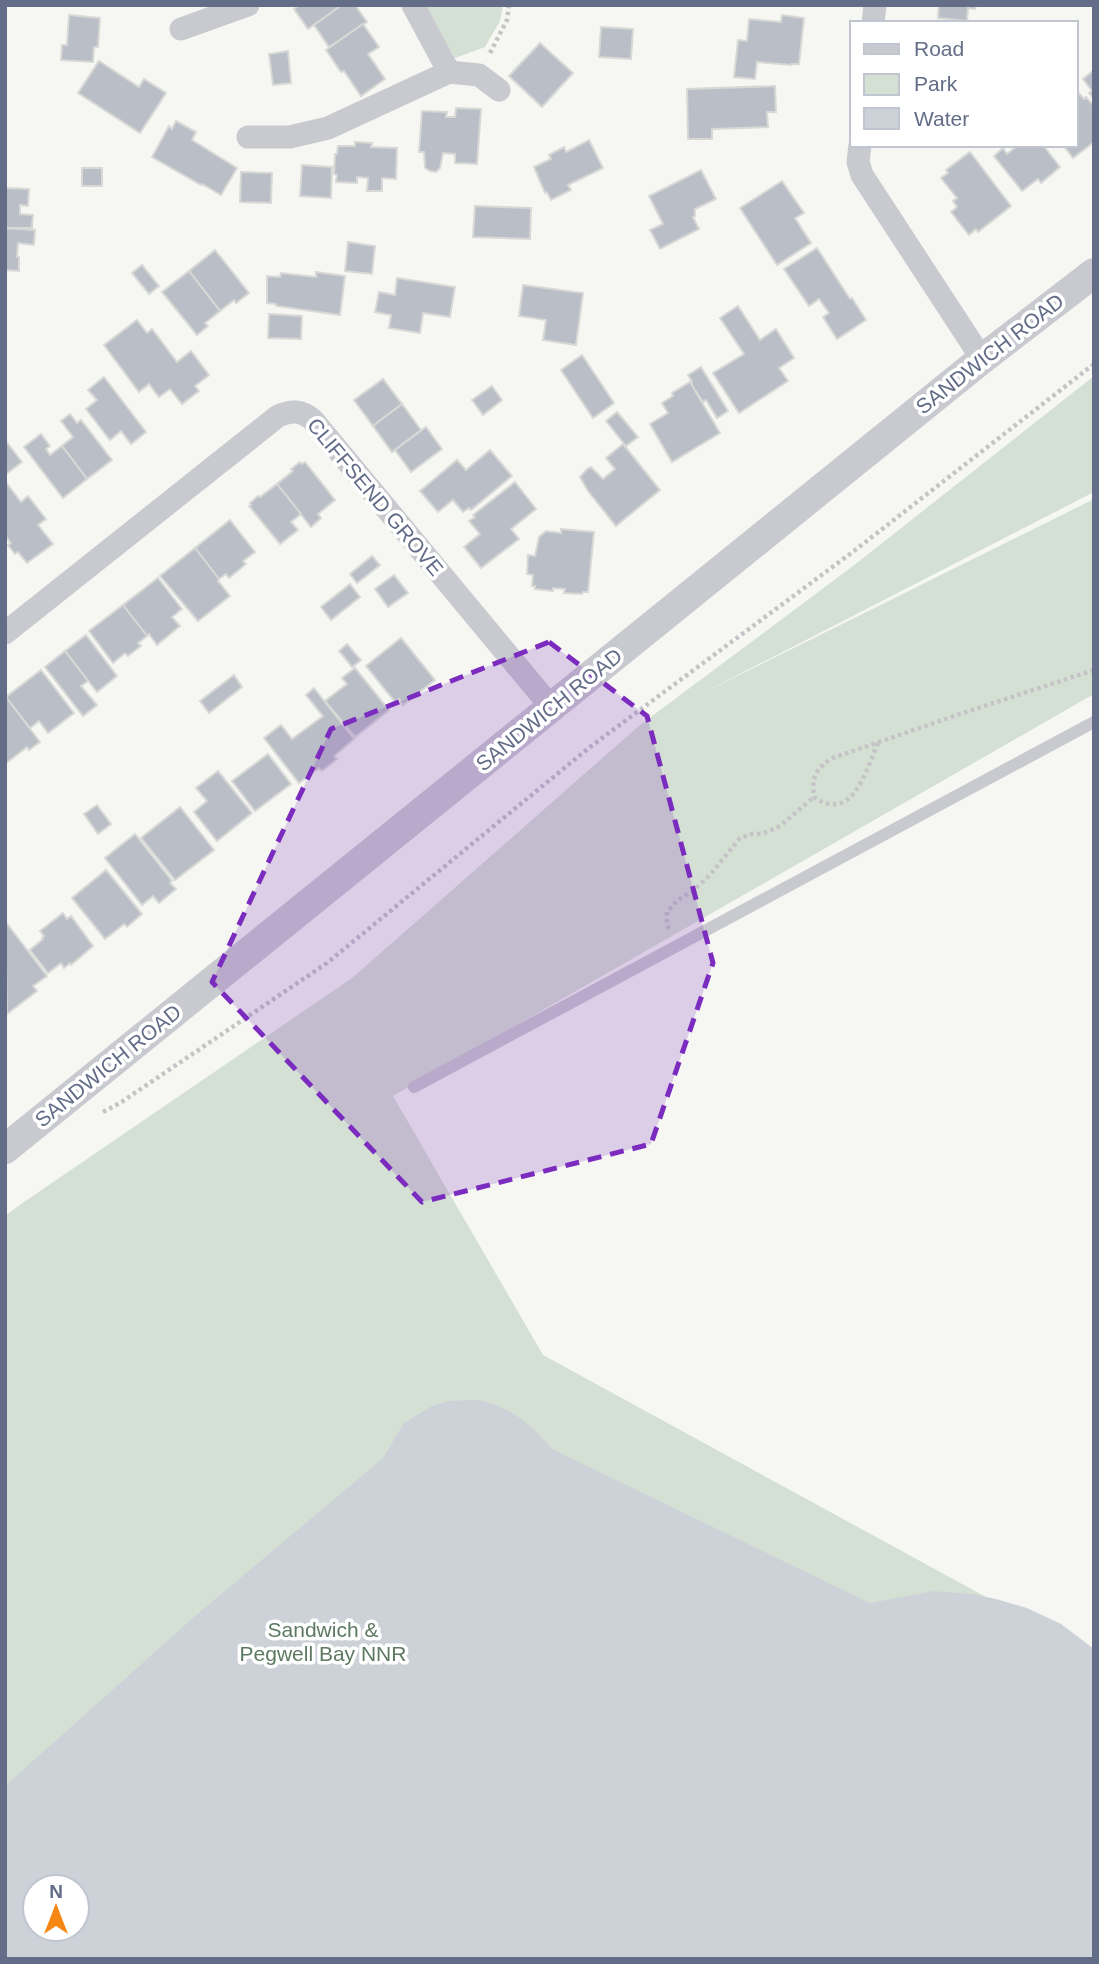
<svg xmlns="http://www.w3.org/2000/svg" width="1099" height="1964" font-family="Helvetica,sans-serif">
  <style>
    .green { fill: #d5e0d4; fill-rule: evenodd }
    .water { fill: #cdd2d9; fill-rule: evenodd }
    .building { fill: #babec6; stroke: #d8d9d6; stroke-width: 2 }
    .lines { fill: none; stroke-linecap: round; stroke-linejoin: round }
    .path { stroke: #c4c4c7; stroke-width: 4.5; stroke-dasharray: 3.5 3.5; stroke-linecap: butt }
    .service { stroke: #c9cacf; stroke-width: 12 }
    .minor { stroke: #c9cacf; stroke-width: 23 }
    .tertiary { stroke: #c9cacf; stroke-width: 30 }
    .marked { fill: #7b2cbf; fill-opacity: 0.2; stroke: #7b2cbf; stroke-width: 5; stroke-dasharray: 14 9; stroke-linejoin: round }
    .labels { text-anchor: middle; stroke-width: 7; stroke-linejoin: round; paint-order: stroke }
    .street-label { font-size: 21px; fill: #636d88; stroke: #fff }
    .park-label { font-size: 21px; fill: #5e7961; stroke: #fff }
  </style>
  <rect width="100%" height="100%" fill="#f6f7f3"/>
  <!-- green -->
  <g class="green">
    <polygon points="425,5 503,5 500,21 485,47 455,58"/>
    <path d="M1094 376V492L701 694 1094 499V694L393 1096 543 1355 1094 1656V1959H5V1216L24 1202 352 978 640 725 853 566ZM35 1887H77V1929H35Z"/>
  </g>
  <!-- water -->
  <path class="water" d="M449 1401C460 1401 473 1399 483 1401 513 1408 533 1427 552 1449L870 1603 933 1591 972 1594 996 1599 1027 1608 1061 1624 1094 1649V1959H5V1786L194 1617 383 1458 404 1423 432 1406ZM35 1887H77V1929H35Z"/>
  <!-- building -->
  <g class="building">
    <polygon points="300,5 342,5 308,29 294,9"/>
    <polygon points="342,5 355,5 367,22 329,47 314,25"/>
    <polygon points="939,5 976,5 975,9 968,8 967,21 938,18"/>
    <polygon points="69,15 100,18 98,47 94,47 93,62 61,60 62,45 67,45"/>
    <polygon points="782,15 804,18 799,64 791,64 791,65 757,62 755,79 734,77 738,40 747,41 749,19 781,22"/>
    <polygon points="363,24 379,47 368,54 385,79 361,96 344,71 341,72 326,50"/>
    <polygon points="601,27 633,29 631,59 599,57"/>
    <polygon points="540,43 573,73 542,107 509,76"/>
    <polygon points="288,51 291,83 273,85 269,54"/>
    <polygon points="99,61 139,87 144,79 166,93 140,133 78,93"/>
    <polygon points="1094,70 1094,99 1089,93 1092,91 1083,79"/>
    <polygon points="775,86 776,112 767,112 768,127 712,129 712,139 688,139 687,89"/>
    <polygon points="1076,90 1084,99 1086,97 1094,106 1094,142 1073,158 1063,145 1076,145"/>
    <polygon points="456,108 481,109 477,164 455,163 455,154 443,153 440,168 436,172 430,171 425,168 424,152 419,152 422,111 447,112 446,117 455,117"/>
    <polygon points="176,121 196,132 192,140 237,168 221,195 202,184 201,185 152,157 169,126 172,129"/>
    <polygon points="589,140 603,168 568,185 571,190 551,200 547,192 545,193 534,167 551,159 549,155 564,147 566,152"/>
    <polygon points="355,142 372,143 371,147 397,148 396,179 382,178 382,191 367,191 368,178 357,177 357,183 336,182 337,175 334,174 335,154 337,154 338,146 355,146"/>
    <polygon points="1018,145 1043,145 1060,167 1041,183 1038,179 1022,191 994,156 1003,148 1007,154"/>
    <polygon points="970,152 1011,206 978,232 976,229 969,235 951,212 957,207 953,201 957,198 941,178 948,173 946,170"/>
    <polygon points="302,165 332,167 331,198 300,196"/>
    <rect x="82" y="168" width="20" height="18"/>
    <polygon points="701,170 716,199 695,209 695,216 693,217 699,229 660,249 650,230 663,224 649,196"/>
    <polygon points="241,172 272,173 271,203 240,202"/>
    <polygon points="782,181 804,213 795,218 811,243 777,265 740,208"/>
    <polygon points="5,188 29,189 28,206 20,205 20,214 33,215 32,228 5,228"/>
    <polygon points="475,206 531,208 530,239 473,237"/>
    <polygon points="5,228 35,230 34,245 18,243 17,257 19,257 19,271 5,270"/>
    <polygon points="348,242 375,246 372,274 345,271"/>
    <polygon points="817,248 850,299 852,298 866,320 837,339 823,317 829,313 819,299 809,306 784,269"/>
    <polygon points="215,250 249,293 236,303 234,300 220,311 189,271"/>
    <polygon points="142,265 159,286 149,294 132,273"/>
    <polygon points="189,271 220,311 205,323 208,326 197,335 162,292"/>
    <polygon points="316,272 345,276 340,315 276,306 276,304 267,303 267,276 280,277 281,273 316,277"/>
    <polygon points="397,278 455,287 450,317 423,313 420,333 389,328 391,315 375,312 379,292 395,295"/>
    <polygon points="523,285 583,293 576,345 543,340 546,320 519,316"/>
    <polygon points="738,306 760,340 776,329 794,358 779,368 788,381 739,413 713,373 744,354 720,318"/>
    <polygon points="269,314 302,316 301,339 268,338"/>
    <polygon points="137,320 147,333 152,329 177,362 191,351 209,375 195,386 199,391 182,404 170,389 159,397 149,384 139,392 104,345"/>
    <polygon points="582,355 614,403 593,418 561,370"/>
    <polygon points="701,367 728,411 717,418 706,400 703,402 691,384 692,382 688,375"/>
    <polygon points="104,377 146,432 131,444 121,431 110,440 86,409 97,400 88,390"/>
    <polygon points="383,379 402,404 373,426 354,400"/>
    <polygon points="690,382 720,433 672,462 650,424 668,413 662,403 673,396 672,393"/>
    <polygon points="492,386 502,400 483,415 472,400"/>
    <polygon points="402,404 421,430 392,452 373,426"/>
    <polygon points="617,412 638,437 626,446 606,421"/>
    <polygon points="70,414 77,423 81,420 112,460 87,479 62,446 73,437 61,421"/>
    <polygon points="426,427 442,449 411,472 395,450"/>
    <polygon points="41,434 50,446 46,449 50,455 62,446 87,479 63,498 24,447"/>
    <polygon points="5,440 22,462 5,475"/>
    <polygon points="623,444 660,490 616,526 588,491 580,477 587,469 591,467 603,479 615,469 606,458"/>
    <polygon points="490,450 512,476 471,510 469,508 463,512 453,500 438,512 420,491 457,460 466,470"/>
    <polygon points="300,462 302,464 305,462 335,500 318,514 321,518 311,527 277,484 293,471 291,469"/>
    <polygon points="5,481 21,502 28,496 46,519 38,525 53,544 27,563 18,552 15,554 8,545 11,543 5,535"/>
    <polygon points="515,482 536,509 511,529 519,539 481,568 464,547 480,534 469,521 475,517 473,515"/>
    <polygon points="277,484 301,514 291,522 298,530 280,544 249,506 251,505 250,503 258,496 260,497"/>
    <polygon points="230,520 255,552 243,561 246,564 229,578 226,574 219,579 195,548"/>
    <polygon points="561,529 594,532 588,592 583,592 582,594 564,593 565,589 553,588 553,591 535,589 535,586 532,586 533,575 527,574 528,555 535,556 539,537 546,531 561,533"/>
    <polygon points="195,548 219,579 218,581 230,596 198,621 160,576"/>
    <polygon points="372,556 380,565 357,583 350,574"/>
    <polygon points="394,575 408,593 388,607 375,589"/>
    <polygon points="158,578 182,609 172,617 180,626 157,645 149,634 147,636 123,605"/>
    <polygon points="350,584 360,597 331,620 321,607"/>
    <polygon points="123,605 147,636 138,643 141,646 128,656 125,653 113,663 89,631"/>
    <polygon points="86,635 117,676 97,692 65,651"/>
    <polygon points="401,638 435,680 403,705 399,699 395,702 366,666"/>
    <polygon points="347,644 361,660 352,667 339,651"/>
    <polygon points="65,651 88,681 81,686 97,705 83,716 45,667"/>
    <polygon points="355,668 389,710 355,737 325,701 347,684 342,678"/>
    <polygon points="41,670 74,713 48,733 39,721 30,728 6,697"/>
    <polygon points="234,675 242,687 209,713 200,701"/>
    <polygon points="314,688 354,739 334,756 337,759 322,771 319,768 299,783 264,738 281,725 292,739 323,716 306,695"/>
    <polygon points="6,697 40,742 29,750 27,747 5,764"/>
    <polygon points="268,754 291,784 255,811 232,781"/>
    <polygon points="218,771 252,813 217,841 194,812 207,801 196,788"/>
    <polygon points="97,805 111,824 98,834 84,814"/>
    <polygon points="180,807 214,850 175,880 141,838"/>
    <polygon points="135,834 172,881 170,883 176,889 159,903 153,896 142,905 105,858"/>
    <polygon points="106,870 142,914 127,927 124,924 105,939 72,898"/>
    <polygon points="63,913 67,919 71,916 93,946 71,965 70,963 64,968 61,963 48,973 30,950 43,939 42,938 44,936 40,931"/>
    <polygon points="5,921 47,976 33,986 37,991 7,1014"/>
  </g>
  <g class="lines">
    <!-- path -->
    <g class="path">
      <polyline points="490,53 507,20 509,5"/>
      <path d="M878 743C866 770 853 824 814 797 812 777 814 772 830 759L957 715 1094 670"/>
      <polyline points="669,929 667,926 667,912 678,900 694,890 710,875 740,838 752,834 762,834 780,826 814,797"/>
      <polyline points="103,1112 120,1103 327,963 590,747 854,551 1094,364"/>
    </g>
    <!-- service -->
    <polyline class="service" points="414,1087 1094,722"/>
    <!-- minor -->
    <g class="minor">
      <polyline points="413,5 449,72"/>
      <polyline points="873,23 875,5"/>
      <polyline points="181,29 248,5"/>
      <polyline points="248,137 290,137 328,128 449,72 479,75 499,90"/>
      <polyline points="860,145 858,162 862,175 982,359"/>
      <path d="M5 633 278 416C292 410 301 410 313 420L552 708"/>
    </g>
    <!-- tertiary -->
    <polyline class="tertiary" points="5,1149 982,359 1094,273"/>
  </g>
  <!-- marked area -->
  <path class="marked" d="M549 642 647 716 713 963 651 1144 422 1202 212 982 331 729Z"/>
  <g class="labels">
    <!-- street labels -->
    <g class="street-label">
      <text transform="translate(990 354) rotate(-38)" y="7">SANDWICH ROAD</text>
      <text transform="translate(375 497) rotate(50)" y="7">CLIFFSEND GROVE</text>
      <text transform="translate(549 710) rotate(-39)" y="7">SANDWICH ROAD</text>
      <text transform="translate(108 1066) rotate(-39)" y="7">SANDWICH ROAD</text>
    </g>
    <!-- park labels -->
    <g class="park-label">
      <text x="323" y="1637">Sandwich &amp;<tspan x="323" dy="24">Pegwell Bay NNR</tspan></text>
    </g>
  </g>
  <!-- border -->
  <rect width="1099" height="1964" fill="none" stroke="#636d88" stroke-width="14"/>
  <!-- legend -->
  <rect x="850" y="21" width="228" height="126" fill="#ffffff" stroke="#c1c5cf" stroke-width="2"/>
  <rect x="864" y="44" width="35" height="10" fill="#c9cacf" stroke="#c1c5cf" stroke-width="2"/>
  <text x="914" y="56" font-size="21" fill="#636d88">Road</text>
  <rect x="864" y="74" width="35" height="21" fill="#d5e0d4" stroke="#c1c5cf" stroke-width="2"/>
  <text x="914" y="91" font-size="21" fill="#636d88">Park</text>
  <rect x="864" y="108" width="35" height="21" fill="#cdd2d9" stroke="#c1c5cf" stroke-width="2"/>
  <text x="914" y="126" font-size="21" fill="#636d88">Water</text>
  <!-- north arrow -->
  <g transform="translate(56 1908)"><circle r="33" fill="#ffffff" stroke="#c1c5cf" stroke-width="2"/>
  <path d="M0-5L12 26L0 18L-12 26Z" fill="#f58815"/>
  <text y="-10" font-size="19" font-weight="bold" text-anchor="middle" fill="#636d88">N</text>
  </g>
</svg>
